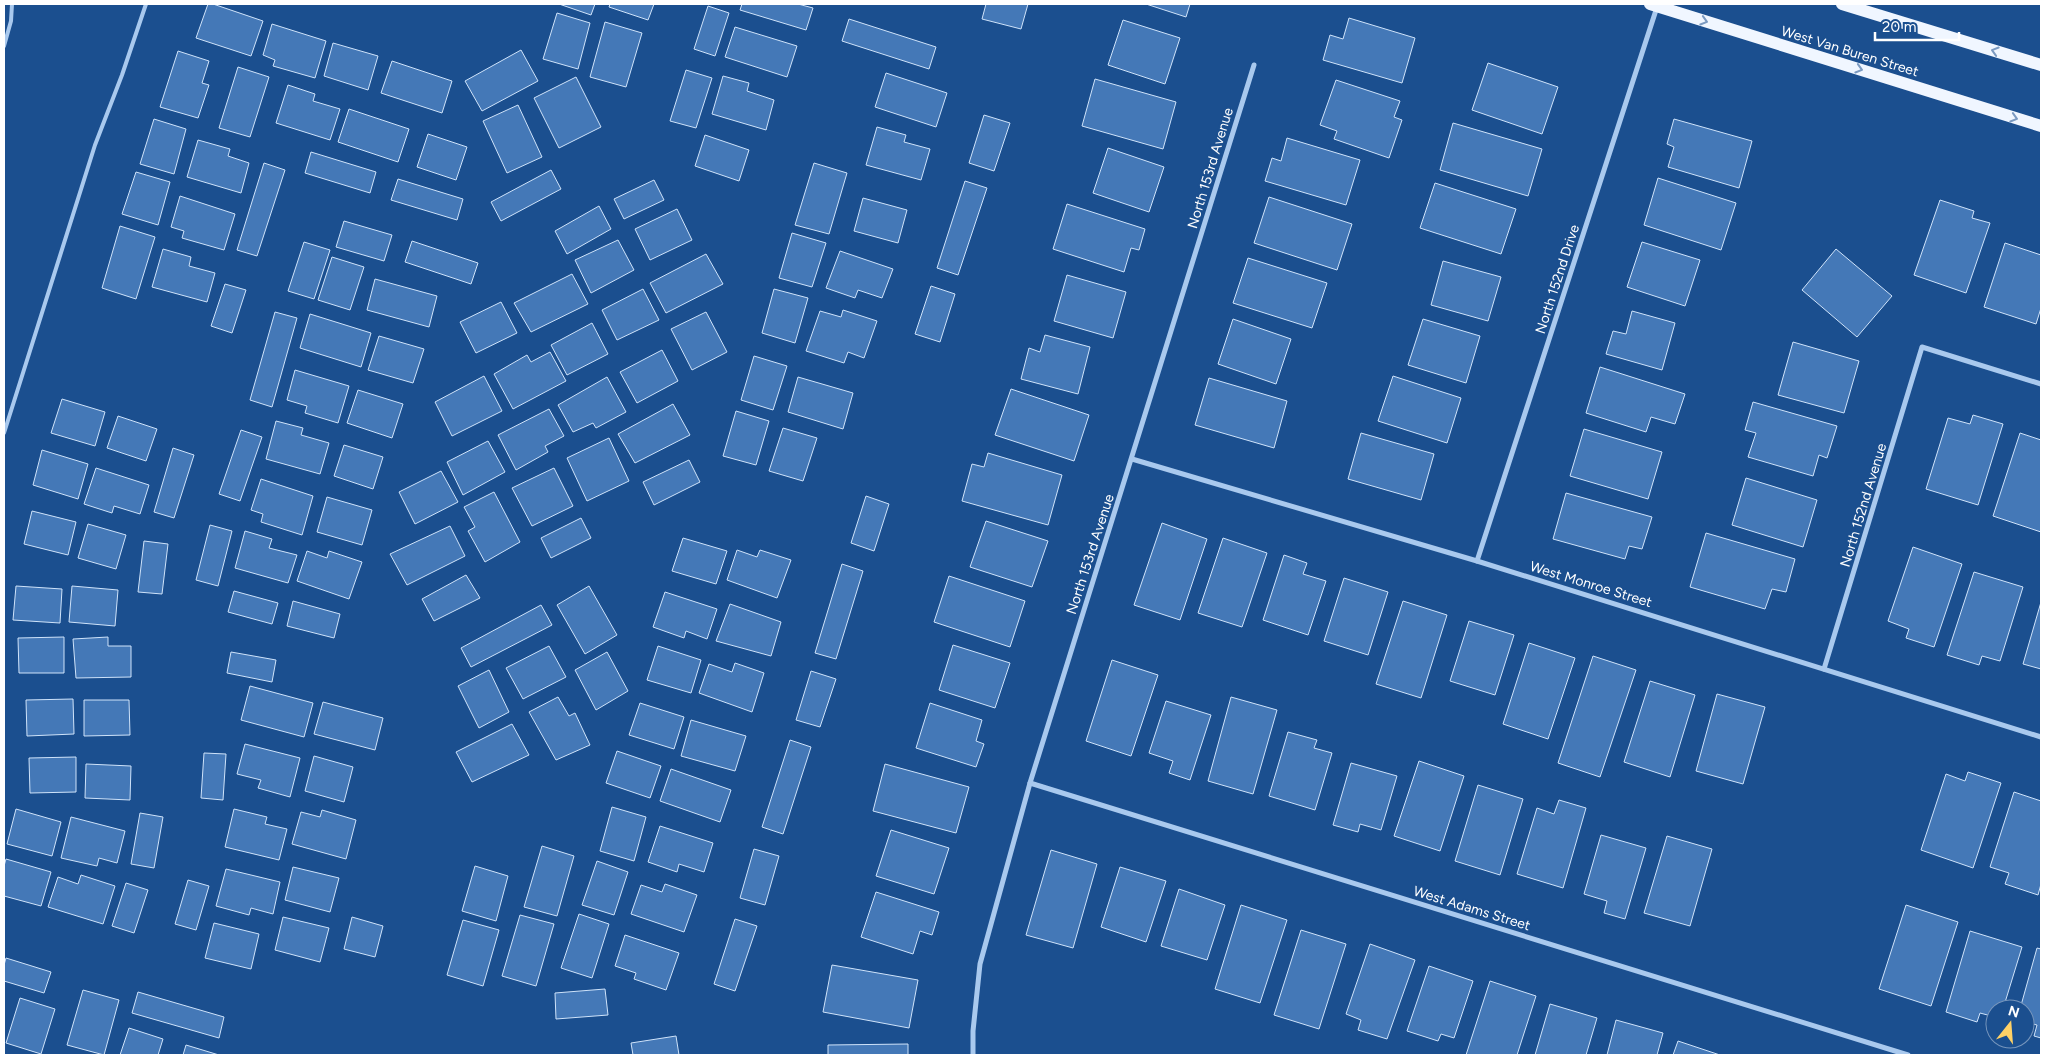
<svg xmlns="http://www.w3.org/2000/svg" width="2045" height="1059" font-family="Figtree,sans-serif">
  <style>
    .building { fill: #4478b7; stroke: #cfe3fa }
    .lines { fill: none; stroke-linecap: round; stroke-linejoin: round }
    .service { stroke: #a9c9ee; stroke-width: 4 }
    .minor { stroke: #a9c9ee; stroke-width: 5 }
    .primary { stroke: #f0f6ff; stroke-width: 12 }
    .oneway { stroke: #7b9ac1 }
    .labels { text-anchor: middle; stroke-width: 4; stroke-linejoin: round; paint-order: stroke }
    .street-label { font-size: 14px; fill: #fff; stroke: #1b4f8f }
  </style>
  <rect width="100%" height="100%" fill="#1b4f8f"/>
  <!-- building -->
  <g class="building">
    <polygon points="208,4 213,4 263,21 251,56 196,38"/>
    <polygon points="559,4 595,4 591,15"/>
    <polygon points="610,4 654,4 648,20 609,7"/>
    <polygon points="742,4 798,4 813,8 806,30 740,10"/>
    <polygon points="986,4 1028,4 1021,29 982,19"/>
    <polygon points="1146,4 1190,4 1186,17"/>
    <polygon points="708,6 729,13 715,56 694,49"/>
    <polygon points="557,13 590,23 578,69 543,59"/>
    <polygon points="1349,18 1415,38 1402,83 1323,60 1330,35 1343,39"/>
    <polygon points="849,19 936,47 929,69 842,41"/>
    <polygon points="1123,20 1180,38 1165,84 1108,65"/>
    <polygon points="605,22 642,33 626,87 590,77"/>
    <polygon points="272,24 326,41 315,78 273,66 275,60 263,55"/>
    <polygon points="735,27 797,46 787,77 725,57"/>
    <polygon points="333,43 378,56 368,90 324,76"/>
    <polygon points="521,50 538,81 482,111 465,81"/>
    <polygon points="178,51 209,61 202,83 209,85 198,118 160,107"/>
    <polygon points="392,61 452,81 442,113 381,93"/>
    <polygon points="1488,63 1558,87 1542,134 1472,110"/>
    <polygon points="238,67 269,77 250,137 219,128"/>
    <polygon points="686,70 712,78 696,128 670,121"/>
    <polygon points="886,73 947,93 936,127 875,107"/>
    <polygon points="723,76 749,83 747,91 774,100 766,130 712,114"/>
    <polygon points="576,77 601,127 559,148 534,98"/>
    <polygon points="1095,79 1176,102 1163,149 1082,126"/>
    <polygon points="1336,80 1400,101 1394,117 1402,120 1389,158 1334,139 1337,131 1320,125"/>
    <polygon points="288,85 315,94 313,101 340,109 330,140 276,123"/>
    <polygon points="518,105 542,157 507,173 483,121"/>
    <polygon points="349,109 409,129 398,162 338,142"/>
    <polygon points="984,115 1010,123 994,171 969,163"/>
    <polygon points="154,119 186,129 174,174 140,164"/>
    <polygon points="1674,119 1752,141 1739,188 1668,167 1674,147 1667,144"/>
    <polygon points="1453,123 1542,149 1528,196 1440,170"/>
    <polygon points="877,127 906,135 904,142 930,149 921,180 866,165"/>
    <polygon points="428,134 467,147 456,180 417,167"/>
    <polygon points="705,135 749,150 739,181 695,166"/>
    <polygon points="1287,138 1360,160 1346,205 1265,181 1272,158 1281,161"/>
    <polygon points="198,140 230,149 228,156 249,163 241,193 187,177"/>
    <polygon points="1108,148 1164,167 1149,212 1093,193"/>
    <polygon points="311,152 376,172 370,193 305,173"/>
    <polygon points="264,163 285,170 257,256 237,250"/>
    <polygon points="814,163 847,173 829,234 795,225"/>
    <polygon points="551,170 561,189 501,221 491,202"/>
    <polygon points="136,172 170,182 158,225 122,214"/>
    <polygon points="1658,178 1736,203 1721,250 1644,225"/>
    <polygon points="398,179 463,199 457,220 391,200"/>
    <polygon points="654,180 664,200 624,219 614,199"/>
    <polygon points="965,181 987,188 958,275 937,268"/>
    <polygon points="1435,183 1516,209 1501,254 1420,228"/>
    <polygon points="180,196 235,214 224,250 182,238 184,231 171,227"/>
    <polygon points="1269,197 1352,224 1337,270 1254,243"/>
    <polygon points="863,198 907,210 898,243 854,231"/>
    <polygon points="1940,200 1974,211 1972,218 1990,223 1966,293 1914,275"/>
    <polygon points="1067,204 1145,229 1139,250 1131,248 1124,272 1053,249"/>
    <polygon points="599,206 611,229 567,254 555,231"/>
    <polygon points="677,209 692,240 650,260 635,229"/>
    <polygon points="344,221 392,235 384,261 336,247"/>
    <polygon points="120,226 155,237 136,299 102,288"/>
    <polygon points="792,233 826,243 812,287 779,278"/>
    <polygon points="618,240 634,270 591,293 575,260"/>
    <polygon points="412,241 478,263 471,284 405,262"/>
    <polygon points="304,242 330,250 314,299 288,291"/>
    <polygon points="1642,242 1700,260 1685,306 1627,287"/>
    <polygon points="2005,243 2041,255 2041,308 2036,324 1984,307"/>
    <polygon points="163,249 191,257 189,266 215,273 207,302 152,287"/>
    <polygon points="1836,249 1892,296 1857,337 1802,290"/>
    <polygon points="840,251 893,269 882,298 858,290 855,298 826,288"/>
    <polygon points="706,254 723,284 666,313 650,283"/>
    <polygon points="332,257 364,267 350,310 318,300"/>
    <polygon points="1248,258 1327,283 1312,328 1233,303"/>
    <polygon points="1443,261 1501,277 1488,321 1431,305"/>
    <polygon points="572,274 588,304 531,332 514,303"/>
    <polygon points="1067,275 1126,292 1113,338 1054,321"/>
    <polygon points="375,279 437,296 429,327 367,310"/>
    <polygon points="225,284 246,290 232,333 211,326"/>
    <polygon points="931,286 955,294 940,342 915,334"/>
    <polygon points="643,289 659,320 617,340 602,310"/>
    <polygon points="774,289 808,298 795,343 762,333"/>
    <polygon points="501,302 517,333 476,353 460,322"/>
    <polygon points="843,310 877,321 864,358 848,352 844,363 806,351 820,311 841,317"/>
    <polygon points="1632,311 1675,323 1662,370 1606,354 1613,331 1626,334"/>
    <polygon points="275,312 297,318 272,407 250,400"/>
    <polygon points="706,312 727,352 692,370 671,329"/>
    <polygon points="310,314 371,333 361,367 300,348"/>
    <polygon points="1233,319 1291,339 1276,384 1218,364"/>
    <polygon points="1423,319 1480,336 1466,383 1408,365"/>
    <polygon points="592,323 608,354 567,375 551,345"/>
    <polygon points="1045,335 1090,347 1078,394 1021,379 1029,348 1040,352"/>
    <polygon points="379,336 424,349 413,383 368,370"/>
    <polygon points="1793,342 1859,361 1844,413 1778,395"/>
    <polygon points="662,350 678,381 637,403 620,372"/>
    <polygon points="550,352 566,381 513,409 494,374 527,355 531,362"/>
    <polygon points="754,356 787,366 773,410 741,400"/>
    <polygon points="1600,367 1685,394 1675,424 1651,417 1646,432 1586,413"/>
    <polygon points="295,370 349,386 338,423 305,413 307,406 287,400"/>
    <polygon points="484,376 502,411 452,436 435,402"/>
    <polygon points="1393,376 1461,398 1447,443 1378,421"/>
    <polygon points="607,377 626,412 596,428 593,423 573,432 558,405"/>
    <polygon points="798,377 853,393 843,429 788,412"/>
    <polygon points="1209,378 1287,401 1274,448 1195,425"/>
    <polygon points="1011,389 1089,415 1074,461 995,435"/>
    <polygon points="358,390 403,404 392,438 347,423"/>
    <polygon points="62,399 105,412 95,446 51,433"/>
    <polygon points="1753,402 1837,426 1827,458 1819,455 1813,476 1748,457 1756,433 1745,430"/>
    <polygon points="673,404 690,435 635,463 618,434"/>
    <polygon points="549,409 564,436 545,446 548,452 516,470 498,435"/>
    <polygon points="736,411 769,421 756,465 723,456"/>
    <polygon points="1973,415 2003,424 1978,505 1926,489 1948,418 1970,424"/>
    <polygon points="118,416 157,429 146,461 107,448"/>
    <polygon points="276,421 303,428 301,435 329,443 320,474 266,459"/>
    <polygon points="783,428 817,438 803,481 769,471"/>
    <polygon points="1584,429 1662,452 1648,499 1570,476"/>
    <polygon points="241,430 262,437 240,501 219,494"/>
    <polygon points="1361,433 1434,454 1421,500 1348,479"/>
    <polygon points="2020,433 2041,440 2041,532 1993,516"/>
    <polygon points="609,438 629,481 587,501 567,458"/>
    <polygon points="488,441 505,472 463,495 447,462"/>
    <polygon points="344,445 383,457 373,489 334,476"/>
    <polygon points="173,448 194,455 174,518 154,512"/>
    <polygon points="42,450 88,464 78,499 33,485"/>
    <polygon points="988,453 1062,475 1048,525 962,501 972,464 984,467"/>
    <polygon points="689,460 700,482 654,505 643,482"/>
    <polygon points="96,468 149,485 140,514 114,506 112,513 84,504"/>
    <polygon points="554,468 573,506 532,526 512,488"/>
    <polygon points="441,471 458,502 415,524 399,492"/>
    <polygon points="1746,478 1817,500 1803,547 1732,525"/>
    <polygon points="261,479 313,496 302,535 261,522 263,514 251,510"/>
    <polygon points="494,492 520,542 485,562 468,531 475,527 464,507"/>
    <polygon points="1566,493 1652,517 1642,549 1629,546 1625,559 1553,539"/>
    <polygon points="866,496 889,504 874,551 851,543"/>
    <polygon points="327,497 372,510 362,545 317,532"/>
    <polygon points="32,511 76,522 68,555 24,544"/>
    <polygon points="581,518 591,538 551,558 541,538"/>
    <polygon points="986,521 1048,541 1032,587 970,567"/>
    <polygon points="1162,523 1207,539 1180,620 1134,605"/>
    <polygon points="88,524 126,535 116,569 78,558"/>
    <polygon points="210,525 232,531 218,586 196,580"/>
    <polygon points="450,526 465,556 407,585 390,554"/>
    <polygon points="245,531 272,539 269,548 297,555 288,583 235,568"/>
    <polygon points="1706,533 1795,559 1786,592 1772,589 1765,609 1690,587"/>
    <polygon points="683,538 727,551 716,584 672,571"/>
    <polygon points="1223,538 1267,553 1242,627 1198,613"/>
    <polygon points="144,541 168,544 162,594 138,592"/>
    <polygon points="1913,547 1962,564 1934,647 1906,638 1909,629 1888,621"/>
    <polygon points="737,550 757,557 760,550 791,560 777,598 727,580"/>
    <polygon points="307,551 327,558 329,551 362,562 349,599 297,581"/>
    <polygon points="1284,555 1307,563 1303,574 1326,581 1308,635 1263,620"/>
    <polygon points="842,564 863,571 836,659 815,653"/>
    <polygon points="1974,572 2023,587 2000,661 1982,656 1979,665 1947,655"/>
    <polygon points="466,575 480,598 434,621 422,599"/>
    <polygon points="949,576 1025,601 1010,647 934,622"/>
    <polygon points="1344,578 1388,592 1368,655 1324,641"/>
    <polygon points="16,586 62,589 60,623 13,620"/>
    <polygon points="72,586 118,590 115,626 69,622"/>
    <polygon points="589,586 617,635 585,654 557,605"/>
    <polygon points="234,591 278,603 272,624 228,612"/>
    <polygon points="665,592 717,609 707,639 686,631 684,638 653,627"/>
    <polygon points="293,601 340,614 334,638 287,626"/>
    <polygon points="1403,601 1447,615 1421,698 1376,684"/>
    <polygon points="2041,602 2041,669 2023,664"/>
    <polygon points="730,604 781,622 771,656 716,641"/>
    <polygon points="541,605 552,625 471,667 461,648"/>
    <polygon points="1469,621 1514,635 1495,695 1450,681"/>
    <polygon points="64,637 64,673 19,673 18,638"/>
    <polygon points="108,637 108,646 131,646 131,677 76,678 73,639"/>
    <polygon points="1529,643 1575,658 1548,739 1503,724"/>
    <polygon points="953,645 1010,663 995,708 939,690"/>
    <polygon points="549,646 566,677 523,699 506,668"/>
    <polygon points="658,646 701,660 691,693 647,680"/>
    <polygon points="231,652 276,660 272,682 227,673"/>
    <polygon points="607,652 628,691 596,710 575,670"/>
    <polygon points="1593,656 1636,670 1600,777 1558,763"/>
    <polygon points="1112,660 1158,675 1131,756 1086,741"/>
    <polygon points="735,663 764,673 752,712 699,693 709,664 732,672"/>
    <polygon points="489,670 509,712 479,728 458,686"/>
    <polygon points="811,671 836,679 820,727 796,720"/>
    <polygon points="1650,681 1695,695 1670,777 1624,762"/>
    <polygon points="250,686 313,703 304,737 241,720"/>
    <polygon points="1717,694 1765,707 1743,784 1696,771"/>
    <polygon points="558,697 569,716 575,713 590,745 556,760 529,712"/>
    <polygon points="1231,697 1277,710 1253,794 1208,781"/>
    <polygon points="73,699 74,734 27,736 26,700"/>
    <polygon points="84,700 129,700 130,735 84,736"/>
    <polygon points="1166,701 1211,715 1190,780 1169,773 1173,761 1149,753"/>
    <polygon points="323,702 383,718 375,750 314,734"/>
    <polygon points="640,703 684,717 674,749 629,735"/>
    <polygon points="930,703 982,720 976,741 984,744 976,767 916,748"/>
    <polygon points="691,720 746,736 735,771 681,756"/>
    <polygon points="512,724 529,755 472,782 456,752"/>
    <polygon points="1288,732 1317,740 1314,748 1332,753 1315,810 1269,796"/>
    <polygon points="790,740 811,747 783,834 762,827"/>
    <polygon points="245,744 300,758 290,797 258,788 261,780 237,774"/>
    <polygon points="617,751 661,766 650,798 606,783"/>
    <polygon points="204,753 226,754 223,800 201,798"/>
    <polygon points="314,756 353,767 344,802 305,791"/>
    <polygon points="76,757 76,792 30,793 29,758"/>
    <polygon points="1419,761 1464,776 1440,851 1394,836"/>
    <polygon points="1351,763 1397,776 1381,830 1360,824 1358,832 1333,825"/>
    <polygon points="86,764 131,766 130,800 85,798"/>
    <polygon points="885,764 969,787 956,833 873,811"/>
    <polygon points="671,769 731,790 720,822 660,801"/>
    <polygon points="1968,772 2001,783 1973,868 1921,850 1946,774 1965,781"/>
    <polygon points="1478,785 1523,799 1500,875 1455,861"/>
    <polygon points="2014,792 2041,801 2041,884 2038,895 2005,884 2009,873 1990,867"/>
    <polygon points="1559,800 1586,808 1563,888 1517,874 1537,808 1554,814"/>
    <polygon points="612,807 646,817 634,861 600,851"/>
    <polygon points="16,809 61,822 52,856 7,844"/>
    <polygon points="234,809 267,817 265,824 287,829 279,860 225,847"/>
    <polygon points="322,810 356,820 346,859 292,844 301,812 320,817"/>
    <polygon points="140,813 163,817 154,868 131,864"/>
    <polygon points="71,817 125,831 117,863 99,858 97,866 61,858"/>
    <polygon points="660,826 713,843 704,872 679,864 677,872 648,862"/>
    <polygon points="891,830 949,848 934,894 876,876"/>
    <polygon points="1601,835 1646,848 1625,919 1604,913 1607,901 1584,894"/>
    <polygon points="1667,836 1712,849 1690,926 1644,913"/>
    <polygon points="542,846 574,856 557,916 524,907"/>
    <polygon points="754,849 779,856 765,905 740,898"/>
    <polygon points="1051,850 1097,864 1073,948 1026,935"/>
    <polygon points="6,859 51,872 41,906 4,896 4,866"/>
    <polygon points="597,861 628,872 614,915 582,905"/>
    <polygon points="475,866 508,876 496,921 462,911"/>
    <polygon points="293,867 339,878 330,912 285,900"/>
    <polygon points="1120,867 1166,881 1146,942 1101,927"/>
    <polygon points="226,869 280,882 273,914 251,908 249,915 216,906"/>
    <polygon points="81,875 115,886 103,924 48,907 58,877 78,884"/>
    <polygon points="188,880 209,886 196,930 175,924"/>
    <polygon points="126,883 148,890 134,933 112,926"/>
    <polygon points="665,884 697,895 684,932 631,914 641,885 662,892"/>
    <polygon points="1179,889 1225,905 1207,960 1161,946"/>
    <polygon points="876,892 939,912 932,935 920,931 913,954 861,937"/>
    <polygon points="1241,905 1287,920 1260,1003 1215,989"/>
    <polygon points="1906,905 1958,922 1931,1006 1879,989"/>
    <polygon points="579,914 609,924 592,978 561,968"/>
    <polygon points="520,915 554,924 536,986 502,976"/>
    <polygon points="283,917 329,928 320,962 275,950"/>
    <polygon points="352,917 383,926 375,957 344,949"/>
    <polygon points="735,919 757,926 735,991 714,984"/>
    <polygon points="463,920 499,930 483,986 447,975"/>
    <polygon points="214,923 259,934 251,969 205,958"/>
    <polygon points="1301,930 1346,944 1319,1029 1274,1015"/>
    <polygon points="1970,931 2022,947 2003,1009 1995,1009 1995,1017 1980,1013 1977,1022 1946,1012"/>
    <polygon points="625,935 679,953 666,990 634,979 636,973 615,966"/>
    <polygon points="1370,944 1415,960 1387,1039 1358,1030 1361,1020 1346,1014"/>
    <polygon points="2037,948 2041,949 2041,1038 2034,1036 2037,1025 2025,1022 2025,1009 2020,1009"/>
    <polygon points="6,958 51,972 44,993 4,981 4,965"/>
    <polygon points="832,965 918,980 909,1028 823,1012"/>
    <polygon points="1429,966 1473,981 1454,1038 1441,1034 1438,1041 1407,1031"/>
    <polygon points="1490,981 1536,996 1517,1055 1466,1055"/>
    <polygon points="605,989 608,1015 556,1019 555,993"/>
    <polygon points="83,990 119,1000 104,1055 67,1045"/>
    <polygon points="138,992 224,1017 219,1038 132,1013"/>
    <polygon points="20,998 55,1009 41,1054 6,1043"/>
    <polygon points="1550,1004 1597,1018 1586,1055 1535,1055"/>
    <polygon points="1616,1020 1663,1033 1657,1055 1607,1055"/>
    <polygon points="129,1028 163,1039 158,1055 120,1055"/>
    <polygon points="676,1036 679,1055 633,1055 631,1043"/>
    <polygon points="1678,1041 1720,1055 1673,1055"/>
    <polygon points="908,1044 908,1055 828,1055 828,1045"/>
    <polygon points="186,1045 219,1055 183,1055"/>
  </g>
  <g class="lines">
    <!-- service -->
    <g class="service">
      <polyline points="4,46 11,21 12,4"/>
      <polyline points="4,433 95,145 122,75 146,4"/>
    </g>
    <!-- minor -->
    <g class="minor">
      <polyline points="1132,459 1477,561 2041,737"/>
      <polyline points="1477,561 1657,7"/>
      <polyline points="1824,669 1922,347 2041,384"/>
      <polyline points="1030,783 1908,1055"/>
      <polyline points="973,1055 973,1031 980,964 1030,783 1254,65"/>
    </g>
    <!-- primary -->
    <g class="primary">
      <polyline points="1650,4 2041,126"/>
      <polyline points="1842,4 2041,65"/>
    </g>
  </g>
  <!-- one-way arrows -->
  <defs><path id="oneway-chevron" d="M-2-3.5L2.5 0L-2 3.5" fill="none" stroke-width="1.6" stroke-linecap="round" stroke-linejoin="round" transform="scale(1.25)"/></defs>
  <g class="oneway">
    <use href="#oneway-chevron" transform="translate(1704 21) rotate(17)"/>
    <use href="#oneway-chevron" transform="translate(1995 51) rotate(-163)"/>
    <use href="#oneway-chevron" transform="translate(1859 69) rotate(17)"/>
    <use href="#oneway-chevron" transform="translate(2014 118) rotate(17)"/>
  </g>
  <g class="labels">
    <!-- street labels -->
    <g class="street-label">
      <text transform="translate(1850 51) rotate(17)" y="5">West Van Buren Street</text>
      <text transform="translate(1210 168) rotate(-73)" y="5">North 153rd Avenue</text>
      <text transform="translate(1557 279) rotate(-72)" y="5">North 152nd Drive</text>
      <text transform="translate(1863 505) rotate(-73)" y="5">North 152nd Avenue</text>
      <text transform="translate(1090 554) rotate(-72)" y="5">North 153rd Avenue</text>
      <text transform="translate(1591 584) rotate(17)" y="5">West Monroe Street</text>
      <text transform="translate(1472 908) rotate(17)" y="5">West Adams Street</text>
    </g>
  </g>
  <!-- border -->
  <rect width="2045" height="1059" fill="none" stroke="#ffffff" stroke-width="10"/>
  <!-- north arrow -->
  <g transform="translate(2010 1024) rotate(17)"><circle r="24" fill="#1b4f8f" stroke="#7695bc"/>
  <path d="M0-4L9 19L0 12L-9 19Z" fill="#ffd166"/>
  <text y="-8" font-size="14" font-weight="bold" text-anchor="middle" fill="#ffffff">N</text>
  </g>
  <!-- scale -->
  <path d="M1875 32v8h84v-8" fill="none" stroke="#ffffff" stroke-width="2.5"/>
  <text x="1882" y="32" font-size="15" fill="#ffffff" stroke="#1b4f8f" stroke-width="4" paint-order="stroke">20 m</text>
</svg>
